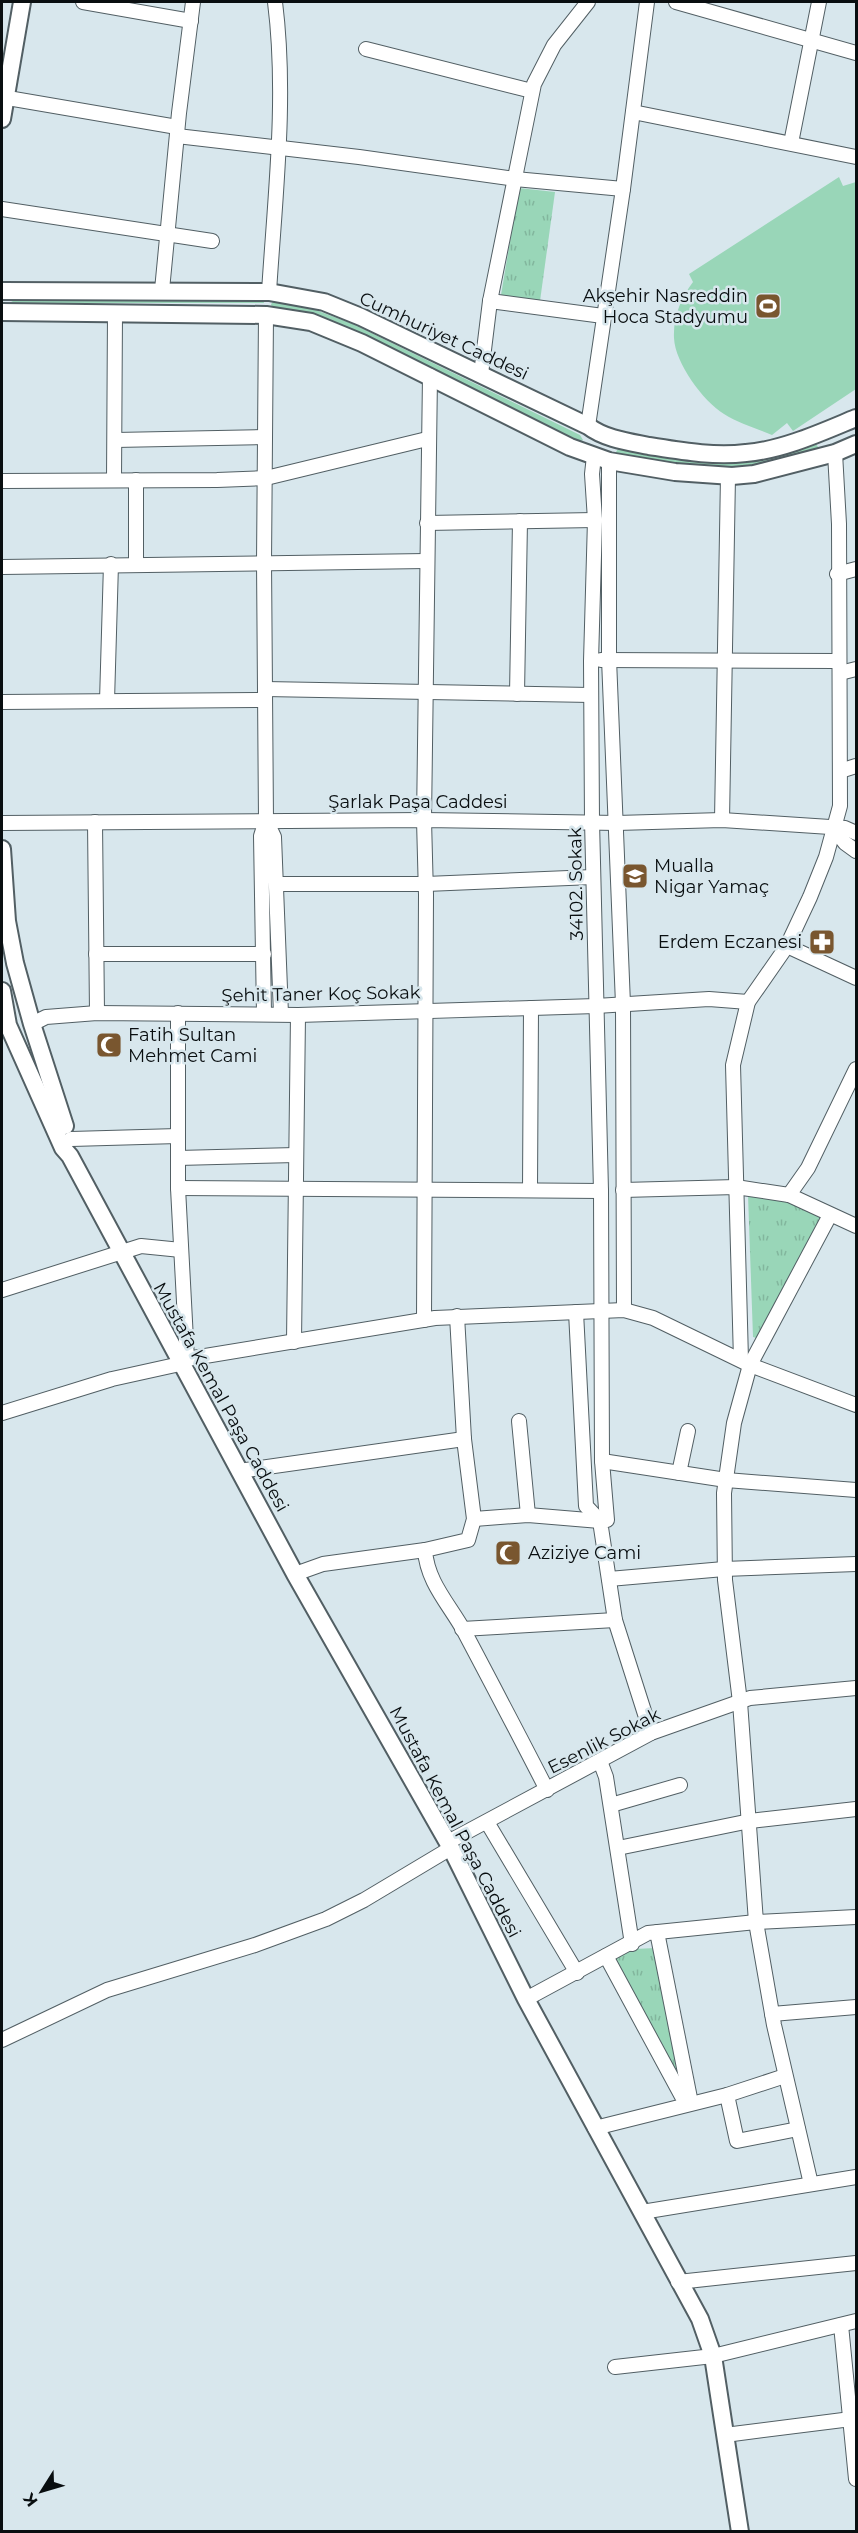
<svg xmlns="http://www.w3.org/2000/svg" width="858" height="2533" font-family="Montserrat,sans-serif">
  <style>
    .grass { fill: #99d6b8 }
    .park { fill: url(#park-tufts) }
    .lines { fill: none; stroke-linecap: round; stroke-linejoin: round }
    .minor-casing { stroke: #525f64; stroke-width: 16 }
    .major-casing { stroke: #525f64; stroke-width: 20 }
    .minor { stroke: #fff; stroke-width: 14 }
    .major { stroke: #fff; stroke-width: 16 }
    .labels { text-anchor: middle; stroke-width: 5; stroke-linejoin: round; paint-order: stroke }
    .poi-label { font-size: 18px; fill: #090e10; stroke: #d8e7ed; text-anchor: start }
    .street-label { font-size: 18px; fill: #090e10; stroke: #d8e7ed }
  </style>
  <defs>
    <pattern id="park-tufts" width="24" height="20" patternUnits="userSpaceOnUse" patternTransform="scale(1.5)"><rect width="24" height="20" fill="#99d6b8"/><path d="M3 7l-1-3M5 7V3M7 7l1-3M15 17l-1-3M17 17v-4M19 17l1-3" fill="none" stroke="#82b69d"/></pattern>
  </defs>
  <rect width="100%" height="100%" fill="#d8e7ed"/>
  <!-- grass -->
  <g class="grass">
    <path d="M839 177 843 186 856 182V389L793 431 787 423 772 435C756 428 738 423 724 414 703 401 675 363 674 338 673 317 681 298 693 282L689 274Z"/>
    <polygon points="100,298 263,299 264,303 9,303 13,301"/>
    <polygon points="273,302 313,309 353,324 580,435 583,440 579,442 334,322 304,313 272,308 271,304"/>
    <polygon points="815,443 819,448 817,450 747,469 684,466 616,455 616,452 618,449 684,459 734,463 765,459"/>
  </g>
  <!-- park -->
  <g class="park">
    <polygon points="519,188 555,192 540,301 501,295"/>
    <polygon points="748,1195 786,1199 821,1218 760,1339 753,1337"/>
    <polygon points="655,1948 684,2089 615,1958 635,1949"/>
  </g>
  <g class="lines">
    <defs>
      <g id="minor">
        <polyline points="83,2 191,21"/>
        <polyline points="676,2 856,53"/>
        <polyline points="366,49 532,91"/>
        <polyline points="2,97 177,127"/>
        <polyline points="633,112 856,157"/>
        <polyline points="177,136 359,157 515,179 623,189"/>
        <polyline points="791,143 819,2"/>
        <polyline points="2,209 212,241"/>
        <polyline points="162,290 179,113 193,2"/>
        <path d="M269 292C275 196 287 97 275 2"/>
        <polyline points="490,301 603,316"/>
        <polyline points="481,374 490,301 534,84 554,45 588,2"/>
        <polyline points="588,426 623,189 647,2"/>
        <polyline points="115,440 265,437"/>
        <polyline points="594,456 592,474 595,520 591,661 592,821 601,1191 602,1461 607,1520 600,1521 615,1620 651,1733"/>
        <polyline points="609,461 609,659 623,1004 624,1310"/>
        <polyline points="114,480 115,313"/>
        <polyline points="136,480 136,564"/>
        <polyline points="2,481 217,480 266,478 427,439"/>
        <polyline points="427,523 595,520"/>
        <polyline points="2,567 426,561"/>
        <polyline points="837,574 856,569"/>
        <polyline points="601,660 838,661"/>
        <polyline points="840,673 856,669"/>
        <polyline points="265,689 591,695"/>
        <polyline points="517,694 520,521"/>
        <polyline points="107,701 111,564"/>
        <polyline points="2,702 265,700"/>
        <polyline points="840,771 856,766"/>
        <polyline points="266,820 264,562 266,315"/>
        <polyline points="722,820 728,476"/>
        <polyline points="95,822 97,1013"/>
        <polyline points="2,823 424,820 617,823 722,820 845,828 856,833"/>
        <polyline points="834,829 845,843 856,851"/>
        <polyline points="276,884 426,884 593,877"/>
        <polyline points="787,946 856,978"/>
        <polyline points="96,954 264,954"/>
        <polyline points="178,1013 178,1188 187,1359"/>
        <polyline points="264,1014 261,836 266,820 274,837 281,1014"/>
        <polyline points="32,1024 46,1017 97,1013 298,1015 596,1006 709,999 748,1002"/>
        <polyline points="71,1139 178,1136"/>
        <polyline points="178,1158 296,1155"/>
        <polyline points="178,1188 601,1191"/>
        <polyline points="530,1190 531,1008"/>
        <polyline points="623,1190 736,1187 789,1195 856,1226"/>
        <polyline points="789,1195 808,1168 856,1069"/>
        <polyline points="2,1290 141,1246 181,1250"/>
        <polyline points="576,1312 586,1506 600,1521"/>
        <path d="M457 1316 464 1439 474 1519 468 1540 425 1550C427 1582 449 1604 464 1631 492 1684 520 1737 547 1790"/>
        <polyline points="424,1320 426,895 424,820 430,376"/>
        <polyline points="294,1342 298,1015"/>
        <polyline points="741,1360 733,1065 748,1002 787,946 810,897 826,857 840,806 839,524 835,453"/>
        <polyline points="2,1413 112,1379 180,1364 187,1359 435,1318 624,1310 653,1318 750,1365 856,1405"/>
        <polyline points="519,1421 528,1515"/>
        <polyline points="602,1461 726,1480 856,1490"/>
        <polyline points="239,1471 464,1439"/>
        <polyline points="679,1473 688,1431"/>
        <polyline points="474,1519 528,1515 600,1521"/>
        <polyline points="295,1574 323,1564 425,1550"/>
        <polyline points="609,1579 724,1569 856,1564"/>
        <polyline points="462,1629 615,1620"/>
        <polyline points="600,1761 606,1777 632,1944"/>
        <polyline points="611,1805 680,1785"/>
        <polyline points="487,1822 577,1973"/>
        <polyline points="448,1842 651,1733 750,1698 856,1688"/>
        <polyline points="618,1848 750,1821 856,1809"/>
        <polyline points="657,1932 691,2103"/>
        <polyline points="606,1956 686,2104"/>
        <polyline points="526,1999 648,1933 756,1922 856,1917"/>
        <polyline points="772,2014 856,2007"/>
        <polyline points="2,2040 107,1990 255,1945 326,1919 364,1900 451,1848"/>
        <polyline points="727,2095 737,2141 798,2129"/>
        <polyline points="595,2128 727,2095 785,2076"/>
        <polyline points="811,2184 774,2025 756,1922 740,1702 725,1580 724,1493 734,1423 750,1365 830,1215"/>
        <polyline points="642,2212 856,2177"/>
        <polyline points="678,2282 856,2263"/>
        <polyline points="841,2325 856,2479"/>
        <polyline points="615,2367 713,2356 856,2321"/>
        <polyline points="725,2435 851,2419"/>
      </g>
      <g id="major">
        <polyline points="2,119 22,2"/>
        <path d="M2 291 269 292 324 302 361 317 588 426C605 439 629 442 649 446 681 451 714 457 746 453 783 450 822 432 856 418"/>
        <polyline points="2,312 266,315 311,322 362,343 570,447 609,461 675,472 732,476 754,474 835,453 856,444"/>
        <polyline points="2,849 7,921 15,963 32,1024 65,1126"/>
        <polyline points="2,991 8,1025 63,1148 70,1156 295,1574 451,1848 526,1999 700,2319 713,2356 740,2532"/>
      </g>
    </defs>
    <!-- minor casing -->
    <use href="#minor" class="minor-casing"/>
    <!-- major casing -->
    <use href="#major" class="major-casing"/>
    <!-- minor -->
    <use href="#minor" class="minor"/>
    <!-- major -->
    <use href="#major" class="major"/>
  </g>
  <!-- icons -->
  <defs>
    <symbol id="stadium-square" viewBox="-11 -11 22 22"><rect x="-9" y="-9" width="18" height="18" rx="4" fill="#79562f" stroke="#d8e7ed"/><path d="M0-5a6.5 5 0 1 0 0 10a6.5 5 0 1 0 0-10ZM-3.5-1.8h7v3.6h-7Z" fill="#fff"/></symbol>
    <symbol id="school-square" viewBox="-11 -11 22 22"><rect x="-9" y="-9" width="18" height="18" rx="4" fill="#79562f" stroke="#d8e7ed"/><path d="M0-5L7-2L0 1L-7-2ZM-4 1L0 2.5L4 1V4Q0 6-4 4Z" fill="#fff"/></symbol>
    <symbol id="pharmacy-square" viewBox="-11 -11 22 22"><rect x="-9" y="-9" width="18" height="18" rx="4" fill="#79562f" stroke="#d8e7ed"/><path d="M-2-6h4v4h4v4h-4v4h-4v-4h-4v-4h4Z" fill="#fff"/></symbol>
    <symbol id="mosque-square" viewBox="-11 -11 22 22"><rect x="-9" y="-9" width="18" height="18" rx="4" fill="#79562f" stroke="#d8e7ed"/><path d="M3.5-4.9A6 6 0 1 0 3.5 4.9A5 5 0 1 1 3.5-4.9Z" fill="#fff"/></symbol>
  </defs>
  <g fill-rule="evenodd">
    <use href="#stadium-square" x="753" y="291" width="30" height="30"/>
    <use href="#school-square" x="620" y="861" width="30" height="30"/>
    <use href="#pharmacy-square" x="807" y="927" width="30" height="30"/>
    <use href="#mosque-square" x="94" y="1030" width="30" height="30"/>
    <use href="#mosque-square" x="493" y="1538" width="30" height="30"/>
  </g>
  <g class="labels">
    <!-- poi labels -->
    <g class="poi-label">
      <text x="748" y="302" text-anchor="end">Akşehir Nasreddin<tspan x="748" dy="21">Hoca Stadyumu</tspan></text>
      <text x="654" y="872">Mualla<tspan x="654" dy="21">Nigar Yamaç</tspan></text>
      <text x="802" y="948" text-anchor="end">Erdem Eczanesi</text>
      <text x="128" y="1041">Fatih Sultan<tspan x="128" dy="21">Mehmet Cami</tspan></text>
      <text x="528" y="1559">Aziziye Cami</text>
    </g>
    <!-- street labels -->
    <g class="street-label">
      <text transform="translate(444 336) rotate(25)" y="6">Cumhuriyet Caddesi</text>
      <text x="418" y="808">Şarlak Paşa Caddesi</text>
      <text transform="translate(576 884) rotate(-91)" y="6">34102. Sokak</text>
      <text transform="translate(321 994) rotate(-1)" y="6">Şehit Taner Koç Sokak</text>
      <text transform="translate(221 1397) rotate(61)" y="6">Mustafa Kemal Paşa Caddesi</text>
      <text transform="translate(604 1741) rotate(-27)" y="6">Esenlik Sokak</text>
      <text transform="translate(455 1822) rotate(62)" y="6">Mustafa Kemal Paşa Caddesi</text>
    </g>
  </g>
  <!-- border -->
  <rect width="858" height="2533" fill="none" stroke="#090e10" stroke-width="6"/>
  <!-- north arrow -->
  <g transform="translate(42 2491) rotate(233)" stroke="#d8e7ed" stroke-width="4.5" paint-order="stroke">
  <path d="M0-4.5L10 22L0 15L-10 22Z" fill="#090e10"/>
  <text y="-9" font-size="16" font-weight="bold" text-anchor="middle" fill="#090e10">K</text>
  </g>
</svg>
